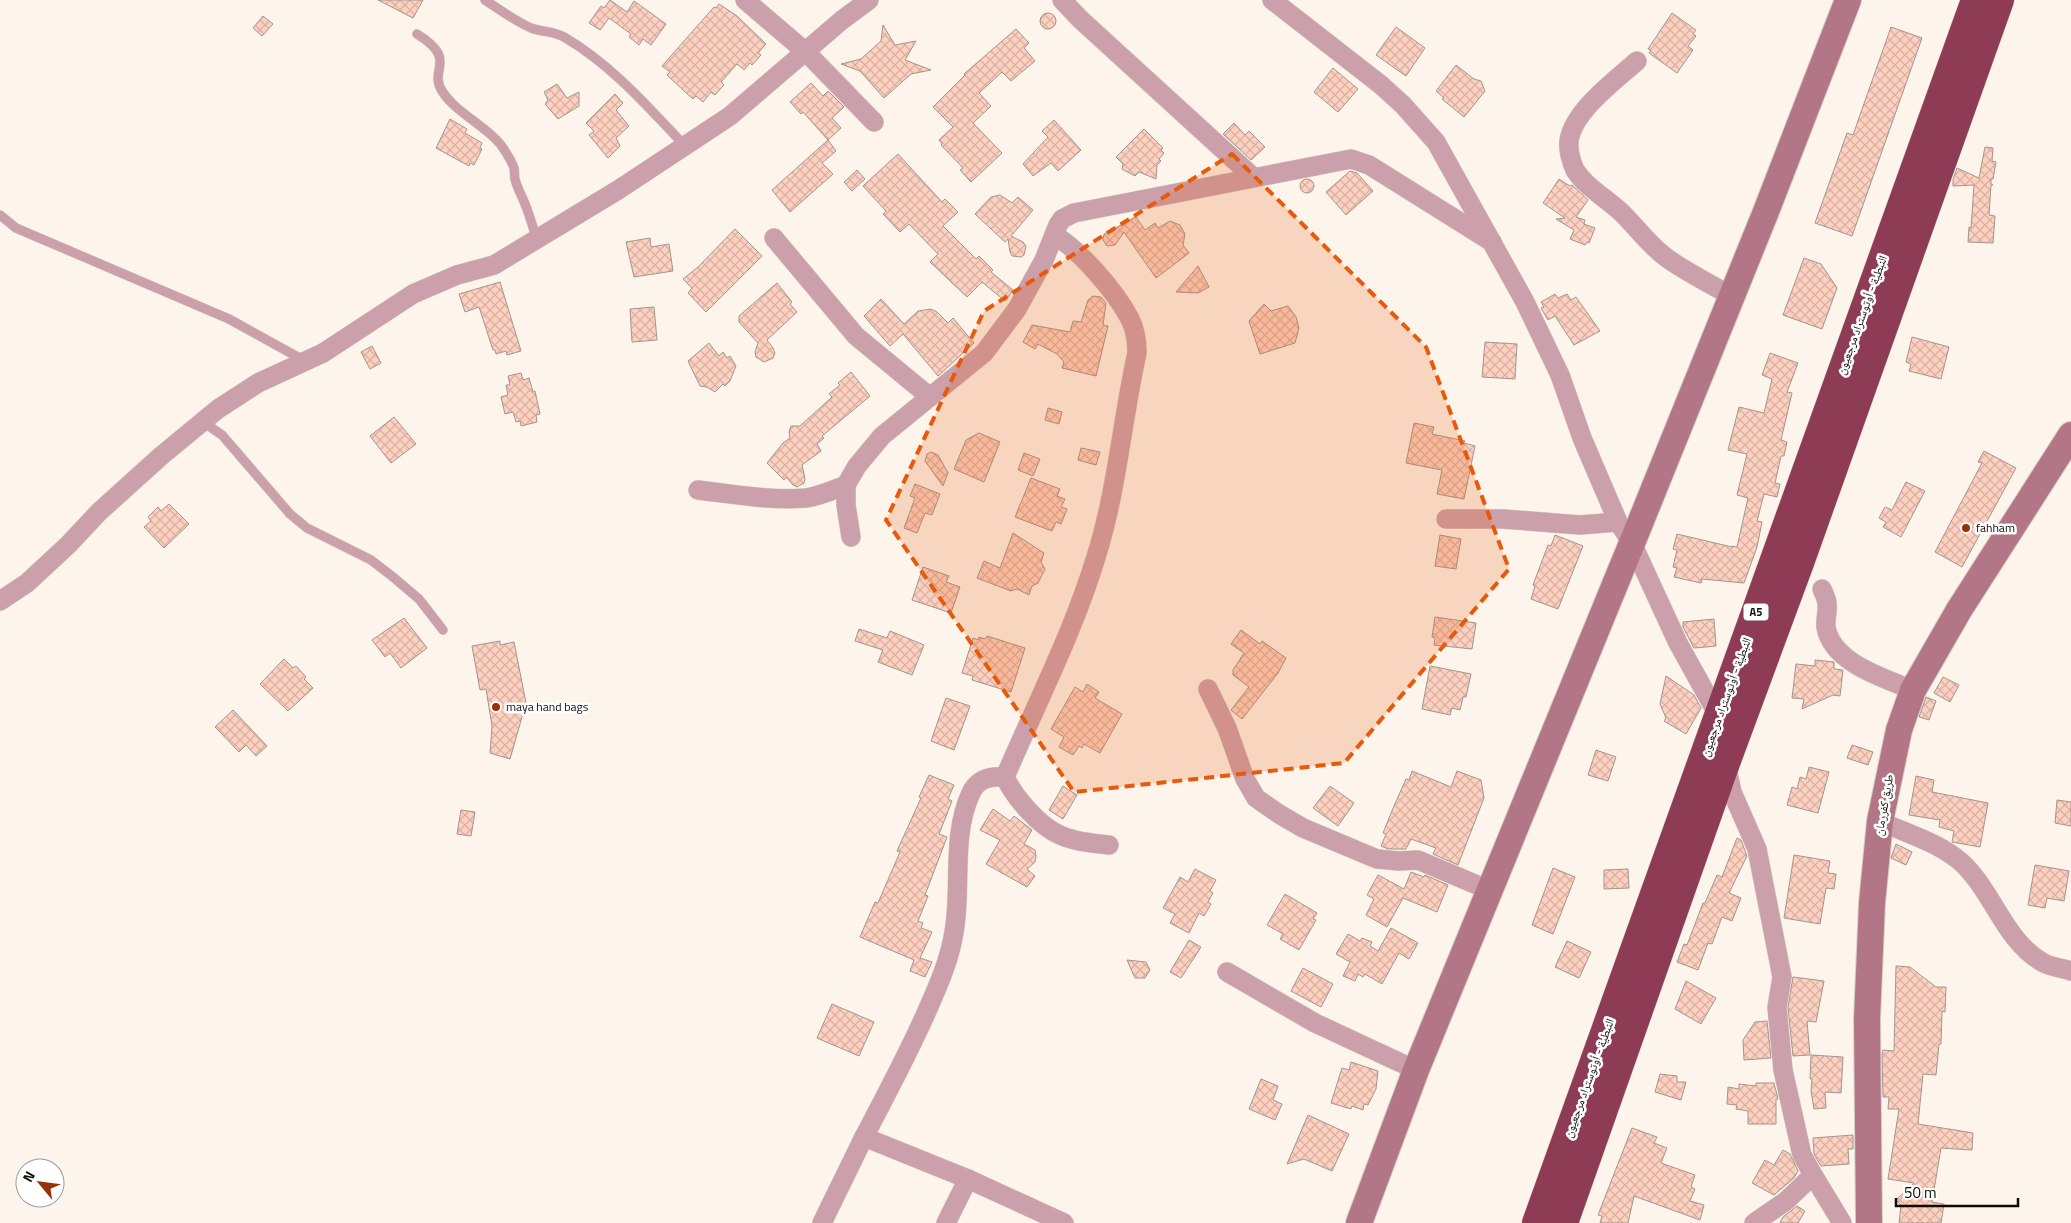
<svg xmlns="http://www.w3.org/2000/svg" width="2071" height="1223" font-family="'Titillium Web','Noto Naskh Arabic',sans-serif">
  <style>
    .building { fill: url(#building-cross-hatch); stroke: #a4958f }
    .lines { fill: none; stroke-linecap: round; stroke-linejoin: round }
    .lane-casing { stroke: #d7cfc7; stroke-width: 10 }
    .street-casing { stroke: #d7cfc7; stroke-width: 20 }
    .secondary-casing { stroke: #d7cfc7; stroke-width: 28 }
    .highway-casing { stroke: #d7cfc7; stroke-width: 29 }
    .lane { stroke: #cba0aa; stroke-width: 9 }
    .street { stroke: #cba0aa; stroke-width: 19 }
    .secondary { stroke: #b27686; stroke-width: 26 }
    .highway { stroke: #8e3b56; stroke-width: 28 }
    .marked { fill: #e8590c; fill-opacity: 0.2; stroke: #e8590c; stroke-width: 4; stroke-dasharray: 10 6; stroke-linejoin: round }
    .poi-dot { fill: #973109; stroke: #fff; stroke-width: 2 }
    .labels { text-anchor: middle; stroke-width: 5; stroke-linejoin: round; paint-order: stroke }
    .shield { fill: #fff; stroke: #565451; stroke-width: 1 }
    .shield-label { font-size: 11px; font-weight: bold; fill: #0e0b07 }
    .street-label { font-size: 12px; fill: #0e0b07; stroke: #fff }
    .poi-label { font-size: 12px; fill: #0e0b07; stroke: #fff; text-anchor: start }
  </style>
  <defs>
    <pattern id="building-cross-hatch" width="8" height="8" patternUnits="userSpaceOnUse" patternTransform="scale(1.25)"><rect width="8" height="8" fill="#fdd0bf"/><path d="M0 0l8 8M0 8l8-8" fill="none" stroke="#d8b1a3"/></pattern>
  </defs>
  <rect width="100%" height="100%" fill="#fdf4eb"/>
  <!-- building -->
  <g class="building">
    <polygon points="378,0 423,0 413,18"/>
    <polygon points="610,0 627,12 634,1 666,24 651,45 643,39 639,45 629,37 631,34 609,18 600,30 589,23 601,6 604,8"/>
    <polygon points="719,4 737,16 766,44 758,53 761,55 752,65 750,63 744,70 737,64 721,82 724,85 715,95 711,92 703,102 696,96 693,99 683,90 667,75 670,72 662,66 714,7 716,8"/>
    <polygon points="1672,13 1696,30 1693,34 1696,36 1688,46 1693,50 1677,73 1649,53 1651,50 1648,49"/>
    <circle cx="1048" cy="21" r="8"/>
    <polygon points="263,16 273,24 262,36 253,28"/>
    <polygon points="883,25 895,45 916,41 905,60 931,70 911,74 884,98 860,71 841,64 861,59 881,41"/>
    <polygon points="1396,27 1425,48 1406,76 1376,55"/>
    <polygon points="1891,27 1922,38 1852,236 1815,223 1847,133 1853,135"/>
    <polygon points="1016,29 1029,43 1024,48 1035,61 1011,81 1002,72 979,93 991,106 973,123 1002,153 971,182 960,170 963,168 941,145 942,144 939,140 953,127 933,107 965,75 964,74"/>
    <polygon points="1456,65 1474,79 1481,81 1485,91 1464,117 1442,99 1444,98 1436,91"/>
    <polygon points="1333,68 1358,89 1338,112 1314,92"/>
    <polygon points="811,83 823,96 828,91 844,107 832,118 841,128 828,140 803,112 801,114 790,102"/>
    <polygon points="557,84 567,98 579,92 579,106 558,119 545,104 548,100 544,92"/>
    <polygon points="615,94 623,103 616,110 629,126 616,138 620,146 608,158 589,135 594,131 586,123"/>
    <polygon points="450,119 467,129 465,133 482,143 480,148 482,149 474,165 470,163 469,166 436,148"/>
    <polygon points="1054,120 1081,150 1058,171 1051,163 1033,176 1023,164 1048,137 1042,131"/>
    <polygon points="1234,123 1245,135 1249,131 1265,147 1251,160 1223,134"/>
    <polygon points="1144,129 1163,148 1161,150 1164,153 1159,159 1161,161 1157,165 1156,179 1139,172 1135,176 1122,169 1123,164 1116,157"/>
    <polygon points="828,140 836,151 822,163 833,174 790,212 772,190"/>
    <polygon points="1985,147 1993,148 1992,161 1996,162 1993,179 1991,179 1991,184 1993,185 1991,185 1989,215 1995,216 1993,243 1968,242 1969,227 1971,228 1974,185 1953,186 1953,180 1957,168 1979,178"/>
    <polygon points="898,154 942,202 945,199 958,212 943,226 976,259 979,256 993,270 991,272 1013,290 1005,301 982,282 967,297 930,262 938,254 909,224 900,232 883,214 886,211 863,186"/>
    <polygon points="857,170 865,179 852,191 844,182"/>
    <polygon points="1350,171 1357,173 1373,191 1346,215 1326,192"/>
    <polygon points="1559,179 1570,186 1572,185 1588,200 1576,217 1585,220 1584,224 1595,228 1589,243 1587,242 1585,245 1570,239 1574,230 1556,219 1565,218 1543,203"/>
    <circle cx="1307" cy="186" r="7"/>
    <polygon points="1000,195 1012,203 1018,197 1033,210 1011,236 1023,242 1026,246 1024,255 1021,257 1012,256 1010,252 1008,239 1005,242 975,214 991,197"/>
    <polygon points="1136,217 1145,230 1155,223 1158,228 1170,221 1180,225 1185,234 1183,245 1189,253 1156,278 1124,232 1115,245 1107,246 1103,240 1104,234"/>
    <polygon points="735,229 762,256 706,312 688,293 692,288 683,279 698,267"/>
    <polygon points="650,238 651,247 669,244 673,271 634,277 626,242"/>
    <polygon points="1804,258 1821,264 1837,288 1822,329 1783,315"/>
    <polygon points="1198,266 1209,287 1198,293 1176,292"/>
    <polygon points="500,282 521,351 507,355 506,351 496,354 495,350 493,350 479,307 465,312 459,294"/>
    <polygon points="777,283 792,302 790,304 797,312 767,340 773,348 775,353 773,358 764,362 756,357 755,352 758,343 739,322 739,316"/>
    <polygon points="1555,294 1558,298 1567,294 1571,300 1576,297 1600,331 1574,345 1555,316 1548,320 1541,308 1544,307 1541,302"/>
    <polygon points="1093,296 1101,297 1106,303 1103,325 1108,326 1096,376 1062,368 1064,362 1057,354 1038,344 1035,349 1023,342 1032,325 1070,332 1073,321 1081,322 1088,300"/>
    <polygon points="881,299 904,324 918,311 931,309 937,312 948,323 953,318 974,343 938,376 903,334 890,346 864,316"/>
    <polygon points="1264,304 1271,311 1288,306 1296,317 1299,328 1295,343 1260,354 1249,321"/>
    <polygon points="654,307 657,340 632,342 630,309"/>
    <polygon points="1912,337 1949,347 1941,379 1909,371 1911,364 1906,362"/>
    <polygon points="1485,342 1517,344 1515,379 1482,377"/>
    <polygon points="709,343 719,356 723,352 727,358 730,356 736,366 730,381 725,386 723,384 715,392 707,387 700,386 688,361"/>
    <polygon points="372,346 381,363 370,369 361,352"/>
    <polygon points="1770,353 1798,363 1787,392 1792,393 1781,440 1787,442 1784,456 1781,456 1775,483 1780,484 1777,497 1764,494 1757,521 1762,522 1757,547 1744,583 1702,579 1701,583 1674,577 1677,568 1673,567 1677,550 1673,549 1677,534 1732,547 1732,546 1737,547 1748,498 1737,495 1747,454 1728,450 1739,407 1764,413 1772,379 1762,375"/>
    <polygon points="851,372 870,396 822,436 824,438 817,444 821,451 802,465 805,479 804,483 797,487 793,485 786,477 784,480 767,463 783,443 790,438 789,432 791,426 800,426 832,397 829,394 840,385 838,383"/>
    <polygon points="521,373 523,380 529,378 533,392 535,391 540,414 536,415 537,422 521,426 520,421 516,422 513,412 505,414 501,397 508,395 506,385 510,385 508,376"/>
    <polygon points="1048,408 1062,412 1059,424 1045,420"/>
    <polygon points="394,417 416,444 391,463 370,436"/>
    <polygon points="1414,423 1434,427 1432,434 1465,441 1464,443 1475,446 1464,499 1437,494 1442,470 1406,463"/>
    <polygon points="979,433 1000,442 984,482 954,469 966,440"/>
    <polygon points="1081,448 1100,452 1096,465 1078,460"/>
    <polygon points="1984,451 2016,468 1962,567 1935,552 1982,463 1978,462"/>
    <polygon points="931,452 938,455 948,473 943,486 925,461 927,454"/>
    <polygon points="1024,453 1040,459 1033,476 1018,470"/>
    <polygon points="1031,478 1060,489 1057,496 1065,499 1061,507 1067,509 1061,524 1056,522 1052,531 1015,517"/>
    <polygon points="1906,482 1925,491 1901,537 1883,527 1886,522 1879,518 1885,507 1892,510"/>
    <polygon points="915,484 940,494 932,515 925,513 917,533 904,528 915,498 910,496"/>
    <polygon points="169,504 189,524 164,548 144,527 151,521 148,517 158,507 161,511"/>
    <polygon points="1013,533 1044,553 1041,562 1045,569 1038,583 1032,586 1029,595 1017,589 1011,591 977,578 984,561 1000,568"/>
    <polygon points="1440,535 1461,539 1456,569 1435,566"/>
    <polygon points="1555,535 1583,546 1558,609 1531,599 1535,586 1533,585 1548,545 1551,546"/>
    <polygon points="923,567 949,576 946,582 960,587 951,613 912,600"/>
    <polygon points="1435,617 1476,623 1472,649 1434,645 1435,638 1432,637"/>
    <polygon points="404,618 427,648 401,668 390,653 385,657 372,640"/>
    <polygon points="1714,619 1716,646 1694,648 1683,627 1683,622"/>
    <polygon points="859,629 887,638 890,631 924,645 912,675 878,662 883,650 855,641"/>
    <polygon points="1241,630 1260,644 1262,641 1286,658 1278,673 1242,719 1231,710 1249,687 1233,675 1233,670 1244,653 1231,644"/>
    <polygon points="987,636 1025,648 1011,692 972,680 973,676 962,673 973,638 978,640 979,637 985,639"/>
    <polygon points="500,641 500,645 514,642 526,703 510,759 490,753 492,726 486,689 480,690 472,646"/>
    <polygon points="284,659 293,668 296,666 306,677 304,679 313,688 288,711 260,684"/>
    <polygon points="1815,660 1834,662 1834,669 1843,670 1840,696 1833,695 1802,709 1804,699 1792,698 1796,664 1815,666"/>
    <polygon points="1430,666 1471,674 1466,697 1463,697 1460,710 1452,708 1450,715 1422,709"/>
    <polygon points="1666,676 1694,695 1701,708 1686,734 1664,721 1666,718 1660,704"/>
    <polygon points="1943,677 1959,685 1950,702 1934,693"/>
    <polygon points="1087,684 1099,692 1095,698 1122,714 1100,753 1084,744 1082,748 1079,746 1073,755 1059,747 1064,737 1051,729 1075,687 1083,692"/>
    <polygon points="1926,697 1936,701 1929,720 1919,717"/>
    <polygon points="946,698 970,706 954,750 931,741"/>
    <polygon points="233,710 267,746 256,756 246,745 239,752 215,727"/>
    <polygon points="1852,745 1873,752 1868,765 1847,758"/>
    <polygon points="1596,750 1616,757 1608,781 1588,775"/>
    <polygon points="1809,767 1829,772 1818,813 1787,805 1792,787 1797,789 1800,777 1806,779"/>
    <polygon points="1412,771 1451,787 1457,771 1481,780 1484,798 1458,865 1433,854 1436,848 1411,839 1406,849 1388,849 1381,846 1386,834 1383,833 1394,806 1406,779 1409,780"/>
    <polygon points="929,775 954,785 948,799 952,801 939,834 947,837 925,895 928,896 918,921 923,923 921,928 932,932 920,958 932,962 925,977 910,971 914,960 860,937 875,902 878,903 900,852 897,851 921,798 919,797"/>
    <polygon points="1916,776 1934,780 1932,792 1988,803 1980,847 1952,842 1954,831 1939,827 1940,820 1909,815"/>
    <polygon points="1063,786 1077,795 1063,819 1049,810"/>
    <polygon points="1330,786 1354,803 1338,826 1313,808"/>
    <polygon points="2057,800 2071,802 2071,826 2055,823"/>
    <polygon points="993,809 1010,821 1014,816 1032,830 1024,844 1035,850 1036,856 1035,862 1027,869 1035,876 1027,887 986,864 1000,840 980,830"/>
    <polygon points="461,810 475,812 471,836 457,834"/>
    <polygon points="1737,838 1741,840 1747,856 1729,893 1741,898 1732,921 1722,917 1712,944 1708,943 1698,970 1677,962 1684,944 1687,945 1703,903 1705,903 1717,875 1722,877"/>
    <polygon points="1896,844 1912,852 1906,865 1891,858"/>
    <polygon points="1794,855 1830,861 1828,873 1836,874 1834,889 1826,888 1820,924 1784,918"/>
    <polygon points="2035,865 2069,871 2064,901 2047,898 2045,908 2028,905"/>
    <polygon points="1553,868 1575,877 1553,934 1532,925"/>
    <polygon points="1195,869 1216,880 1210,891 1213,893 1208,902 1211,904 1204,916 1199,913 1189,933 1170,923 1175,914 1163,908 1180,877 1188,882"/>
    <polygon points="1628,869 1629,888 1604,889 1604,870"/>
    <polygon points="1411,872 1424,877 1425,875 1448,885 1437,912 1403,898 1387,927 1366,915 1374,899 1367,895 1378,875 1404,889"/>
    <polygon points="1285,894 1317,913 1313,919 1316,920 1299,950 1280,939 1283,934 1267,925"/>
    <polygon points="1391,928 1418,943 1409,959 1399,953 1382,984 1365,974 1363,977 1358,974 1355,981 1343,976 1350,962 1336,954 1348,934 1360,941 1362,938 1372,942 1370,946 1378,951"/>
    <polygon points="1189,940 1201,947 1181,978 1170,972"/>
    <polygon points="1567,941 1591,952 1579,978 1555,967"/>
    <polygon points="1127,960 1146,962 1150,970 1145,978 1135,978"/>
    <polygon points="1896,966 1910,967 1936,987 1946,987 1945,1012 1942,1011 1941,1044 1939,1044 1936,1075 1923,1074 1918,1124 1973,1133 1972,1150 1941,1148 1932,1202 1944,1204 1941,1223 1899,1223 1901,1205 1896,1200 1914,1183 1888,1179 1899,1109 1888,1109 1889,1097 1883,1097 1882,1054 1883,1050 1894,1051"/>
    <polygon points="1303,968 1333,984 1321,1007 1291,991"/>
    <polygon points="1793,977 1824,981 1816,1022 1807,1021 1810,1055 1793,1056 1788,1007"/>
    <polygon points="1686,981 1716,998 1701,1024 1675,1009"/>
    <polygon points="832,1004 874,1022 859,1056 817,1038"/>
    <polygon points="1767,1021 1771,1058 1744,1060 1743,1040 1755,1022"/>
    <polygon points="1811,1055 1843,1057 1841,1093 1825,1092 1826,1108 1814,1109 1811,1091 1812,1079 1810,1079"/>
    <polygon points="1351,1062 1378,1071 1376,1089 1368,1105 1364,1104 1363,1110 1352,1106 1351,1109 1331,1103 1342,1068 1349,1070"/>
    <polygon points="1660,1074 1677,1076 1677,1082 1686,1082 1681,1100 1655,1092"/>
    <polygon points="1261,1079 1278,1086 1273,1100 1282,1104 1275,1120 1249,1109"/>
    <polygon points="1756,1083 1774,1083 1778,1099 1776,1099 1776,1124 1748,1124 1748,1111 1736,1109 1737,1105 1727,1104 1728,1087 1739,1089 1739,1084 1756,1086"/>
    <polygon points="1308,1115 1349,1134 1332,1171 1304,1159 1287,1164"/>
    <polygon points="1632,1128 1657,1137 1654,1143 1667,1148 1661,1163 1695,1175 1691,1187 1695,1189 1690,1201 1704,1205 1700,1220 1634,1196 1628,1223 1600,1223 1602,1216 1598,1215"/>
    <polygon points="1853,1135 1853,1149 1848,1149 1849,1164 1821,1166 1814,1154 1813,1138"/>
    <polygon points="1783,1150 1790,1154 1798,1171 1794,1178 1774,1195 1752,1183 1765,1160 1774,1165"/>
    <polygon points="1797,1206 1805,1211 1798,1223 1780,1223 1783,1217"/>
  </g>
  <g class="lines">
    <defs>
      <g id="lane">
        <path d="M485 0C500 10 515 21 531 28 542 32 553 31 564 37 612 65 648 107 686 147"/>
        <path d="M417 34C459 60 428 69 442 91 456 113 485 125 501 145 505 151 512 161 514 168 515 172 514 176 515 179 517 188 522 196 525 204 530 216 533 228 537 240"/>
        <polyline points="0,215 16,228 229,319 305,361"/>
        <polyline points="203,422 222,435 290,514 307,528 371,560 393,577 419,599 443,630"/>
      </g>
      <g id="street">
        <polyline points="745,0 807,53 874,122"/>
        <polyline points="1062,0 1080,19 1253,177"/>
        <polyline points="1272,0 1381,85 1403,105 1436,142 1525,302 1560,375 1582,438 1618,522 1632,543 1678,643 1719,717"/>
        <path d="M1637 61C1616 80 1573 111 1569 141 1568 149 1571 162 1575 170 1586 188 1608 199 1623 214 1636 227 1648 243 1663 255 1680 269 1711 284 1731 296"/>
        <path d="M1054 235C1080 250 1116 292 1130 319 1135 329 1137 341 1137 353 1122 420 1117 491 1096 557 1073 633 1036 704 1005 777 1014 797 1039 826 1060 835 1075 842 1093 843 1109 845"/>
        <polyline points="774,238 856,336 930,397"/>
        <path d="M698 490C733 494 770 501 806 498 820 496 833 490 846 485"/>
        <polyline points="1446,519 1503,519 1580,525 1618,522"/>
        <polyline points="851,537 846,505 846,485 857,466 882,436 984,353 1017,309 1044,260 1058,225 1062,219 1074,213 1351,159 1369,165 1492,242"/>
        <path d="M1822 589C1824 594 1827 599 1827 604 1828 612 1825 619 1826 627 1832 663 1884 678 1913 690"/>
        <polyline points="0,601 27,583 68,545 99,512 161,456 218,409 258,383 323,353 413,294 457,275 494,265 618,190 730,116 842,20 869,0"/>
        <polyline points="1208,689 1227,728 1245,779 1256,798 1279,814 1303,828 1377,859 1399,861 1418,860 1489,890"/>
        <polyline points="1726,764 1732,792 1757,849 1782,977 1777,1007 1783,1070 1802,1155 1813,1175 1786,1201 1754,1223"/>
        <path d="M1005 777C991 776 978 778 971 793 951 835 962 888 954 932 950 959 938 986 927 1011 908 1054 886 1095 864 1137L968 1179 1064 1223"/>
        <path d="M1880 821C1907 834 1938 842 1961 862 1993 891 2004 940 2042 962 2050 967 2062 968 2071 971"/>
        <polyline points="1227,972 1315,1023 1416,1070"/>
        <polyline points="1813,1175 1842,1223"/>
        <polyline points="822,1223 864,1137"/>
        <polyline points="946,1223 968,1179"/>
      </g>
      <g id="secondary">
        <polyline points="1359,1223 1416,1070 1632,543 1765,214 1848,0"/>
        <polyline points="1869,1223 1867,1019 1872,903 1880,821 1899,730 1913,690 1959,610 2071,435"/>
      </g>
      <g id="highway">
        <polyline points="1536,1223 1975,0"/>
        <polyline points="1564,1223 1726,763 1800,563 2000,0"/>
      </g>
    </defs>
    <!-- lane casing -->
    <use href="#lane" class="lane-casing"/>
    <!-- street casing -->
    <use href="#street" class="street-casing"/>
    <!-- secondary casing -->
    <use href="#secondary" class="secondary-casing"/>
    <!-- highway casing -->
    <use href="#highway" class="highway-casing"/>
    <!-- lane -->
    <use href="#lane" class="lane"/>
    <!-- street -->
    <use href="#street" class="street"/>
    <!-- secondary -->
    <use href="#secondary" class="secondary"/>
    <!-- highway -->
    <use href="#highway" class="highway"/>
  </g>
  <!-- marked area -->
  <path class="marked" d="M1232 154 1426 347 1509 569 1344 763 1074 792 886 520 984 311Z"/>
  <!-- markers -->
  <g class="poi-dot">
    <circle cx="1966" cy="528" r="5"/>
    <circle cx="496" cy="707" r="5"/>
  </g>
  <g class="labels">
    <!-- shield labels -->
    <rect class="shield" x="1743.5" y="603.5" width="25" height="17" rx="4"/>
    <g class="shield-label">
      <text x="1756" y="616">A5</text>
    </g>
    <!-- street labels -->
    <g class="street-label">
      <text transform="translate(1862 315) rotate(-70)" y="4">النبطية - أوتوستراد مرجعيون</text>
      <text transform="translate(1726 697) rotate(-70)" y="4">النبطية - أوتوستراد مرجعيون</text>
      <text transform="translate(1884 805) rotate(-80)" y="4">طريق كفررمان</text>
      <text transform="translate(1589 1078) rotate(-70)" y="4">النبطية - أوتوستراد مرجعيون</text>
    </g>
    <!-- poi labels -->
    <g class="poi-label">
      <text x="1976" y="532">fahham</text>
      <text x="506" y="711">maya hand bags</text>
    </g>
  </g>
  <!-- north arrow -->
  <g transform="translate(40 1183) rotate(299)"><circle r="24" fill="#ffffff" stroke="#9f9d9c"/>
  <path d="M0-4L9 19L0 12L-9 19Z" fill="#973109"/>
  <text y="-8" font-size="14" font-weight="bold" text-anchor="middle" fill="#0e0b07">N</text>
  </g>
  <!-- scale -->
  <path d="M1896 1198v8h122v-8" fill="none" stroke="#0e0b07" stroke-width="2.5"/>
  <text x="1904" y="1198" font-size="15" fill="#0e0b07" stroke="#ffffff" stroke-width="4" paint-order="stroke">50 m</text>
</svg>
